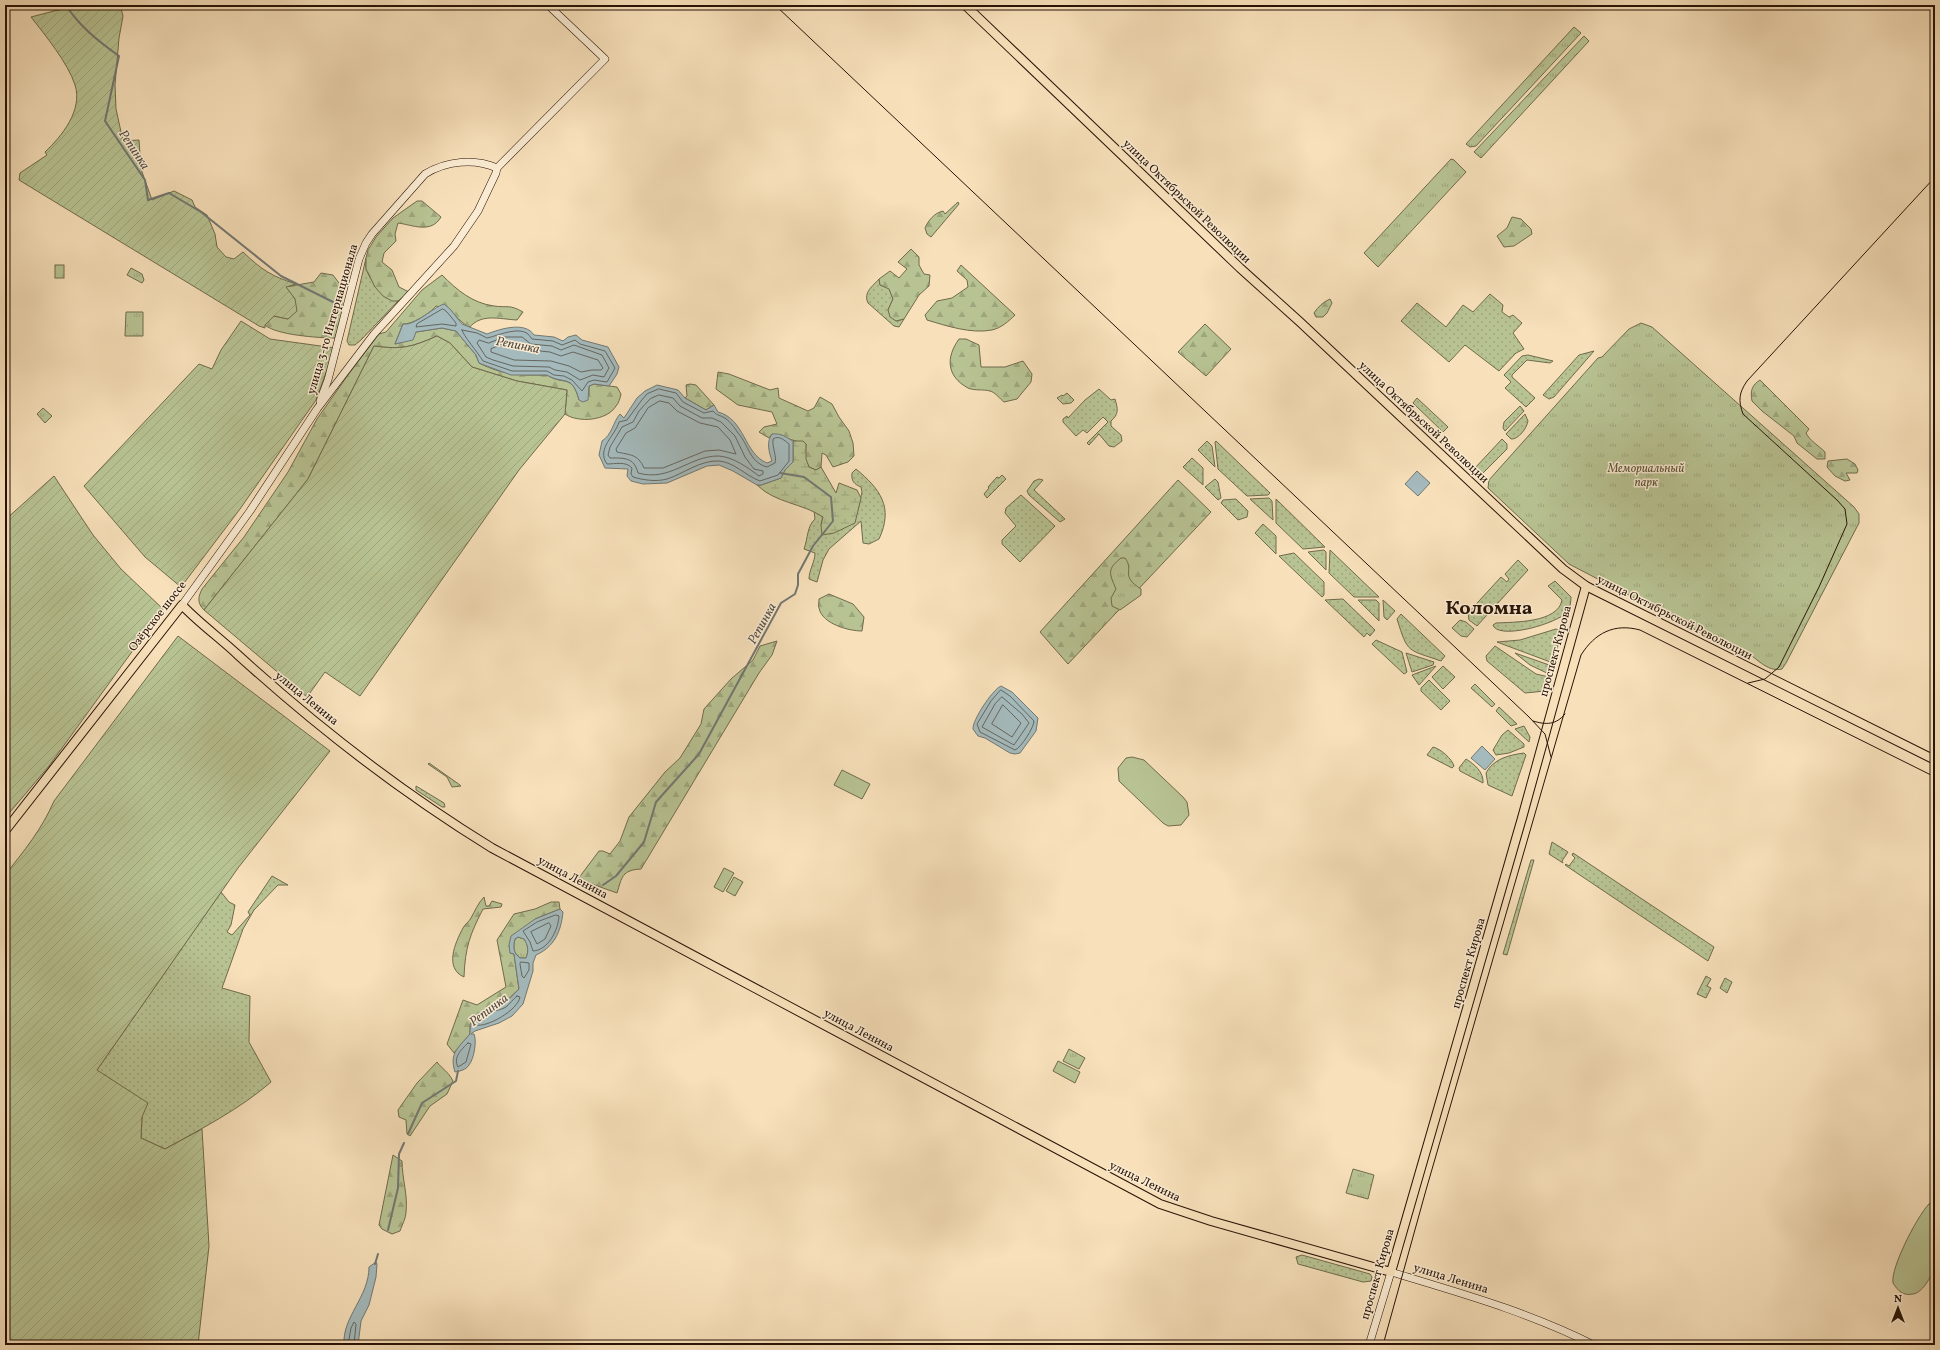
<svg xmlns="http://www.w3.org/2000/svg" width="1940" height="1350" font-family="Vollkorn,serif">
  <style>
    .grass { fill: url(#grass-dots); stroke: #706a4c }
    .forest { fill: url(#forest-firs); stroke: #706a4c }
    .wetland { fill: url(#wetland-marsh); stroke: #706a4c }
    .park { fill: url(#park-tufts); stroke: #706a4c }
    .garden { fill: url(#garden-furrows); stroke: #706a4c }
    .pitch { fill: #b8c393; stroke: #706a4c }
    .water { fill: #a4babc; stroke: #727773; fill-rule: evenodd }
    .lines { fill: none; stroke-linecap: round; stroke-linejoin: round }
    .shore { stroke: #666660; stroke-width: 1 }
    .stream { stroke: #727773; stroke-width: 2 }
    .secondary-casing { stroke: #271205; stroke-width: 8 }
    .primary-casing { stroke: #271205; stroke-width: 10 }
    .secondary { stroke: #faebd2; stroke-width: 7 }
    .primary { stroke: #f7e0ba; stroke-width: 8 }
    .tram { stroke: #271205; stroke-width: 1 }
    .labels { text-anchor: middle; stroke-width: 3; stroke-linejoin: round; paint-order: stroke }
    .street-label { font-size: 12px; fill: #271205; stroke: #faebd2 }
    .park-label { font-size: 12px; font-style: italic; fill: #5a5037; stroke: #faebd2 }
    .water-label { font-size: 13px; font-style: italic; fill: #534d45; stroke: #faebd2 }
    .town-label { font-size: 20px; font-weight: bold; fill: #271205; stroke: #faebd2 }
  </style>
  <defs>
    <pattern id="grass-dots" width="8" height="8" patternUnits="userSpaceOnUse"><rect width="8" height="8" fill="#b8c393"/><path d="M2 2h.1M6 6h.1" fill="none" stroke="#9ea67d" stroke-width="1.8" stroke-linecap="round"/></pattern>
    <pattern id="forest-firs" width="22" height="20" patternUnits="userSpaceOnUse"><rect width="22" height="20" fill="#b8c393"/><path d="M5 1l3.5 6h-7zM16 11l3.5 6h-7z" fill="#9ea67d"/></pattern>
    <pattern id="wetland-marsh" width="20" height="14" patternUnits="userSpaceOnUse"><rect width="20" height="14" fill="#b8c393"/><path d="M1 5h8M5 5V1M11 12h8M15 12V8" fill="none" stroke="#9ea67d"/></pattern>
    <pattern id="park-tufts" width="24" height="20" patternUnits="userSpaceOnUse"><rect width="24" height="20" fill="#b8c393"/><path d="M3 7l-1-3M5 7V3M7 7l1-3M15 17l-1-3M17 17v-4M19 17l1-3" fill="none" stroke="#9ea67d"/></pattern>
    <pattern id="garden-furrows" width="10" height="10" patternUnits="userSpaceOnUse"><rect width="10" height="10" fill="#b8c393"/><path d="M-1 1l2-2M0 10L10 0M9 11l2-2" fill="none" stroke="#9ea67d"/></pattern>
  </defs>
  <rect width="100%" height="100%" fill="#f7e0ba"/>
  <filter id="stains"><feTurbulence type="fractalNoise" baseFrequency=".005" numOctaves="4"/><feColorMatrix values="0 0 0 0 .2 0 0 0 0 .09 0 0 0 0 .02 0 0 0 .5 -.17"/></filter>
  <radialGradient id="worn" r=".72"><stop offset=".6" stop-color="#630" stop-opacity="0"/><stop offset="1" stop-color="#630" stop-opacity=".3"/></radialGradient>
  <!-- grass -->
  <g class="grass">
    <path d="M366 258C366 262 365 267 367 271 372 283 384 300 398 301L361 340 355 345H349L347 341Z"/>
    <path d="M879 279 880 285 889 288 893 299 888 310 896 321 904 319 899 327 894 326 868 303C863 292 873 286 879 279Z"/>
    <polygon points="1490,294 1503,305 1502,312 1509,317 1513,315 1522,323 1513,333 1524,349 1516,353 1499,371 1465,345 1449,362 1401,321 1417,303 1446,327 1463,305 1473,312"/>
    <polygon points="1594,351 1554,397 1549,399 1543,395 1579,355"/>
    <polygon points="1528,355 1553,361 1550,363 1527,360 1512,375 1512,377 1535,398 1526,407 1505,388 1511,382 1504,375 1522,356"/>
    <path d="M1099 389 1111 400 1115 399C1118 409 1119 414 1111 421V426L1121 435 1122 441 1114 447 1109 446 1099 434 1089 445 1087 443 1108 422 1103 417 1087 433 1083 430 1076 436 1063 422V419L1067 416 1068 418 1085 400Z"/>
    <polygon points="1067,393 1074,400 1071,403 1063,404 1057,398 1062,395 1063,396"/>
    <polygon points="1417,398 1448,427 1443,432 1413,403"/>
    <polygon points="1520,406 1524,411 1505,431 1503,428 1504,422"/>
    <path d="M1525 414 1528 421C1527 428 1518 440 1511 439L1506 434Z"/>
    <polygon points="1502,439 1507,444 1507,449 1482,474 1475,468"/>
    <polygon points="1207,441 1212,446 1215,467 1198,450"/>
    <polygon points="1216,441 1270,493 1268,495 1247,496 1218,469 1215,442"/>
    <polygon points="1192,458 1203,468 1203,485 1183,467"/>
    <path d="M856 469C880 489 894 507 879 539L869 544 863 543 861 521 829 549 823 560 817 582 809 579C809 570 815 562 815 553L804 549C808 538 807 526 815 519L814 511 823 517 821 525 858 510 862 492 861 487C854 484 851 481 852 473Z"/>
    <polygon points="1002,475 1006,479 987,498 984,494 989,488 988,487 997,477 999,478"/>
    <polygon points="1039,479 1043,480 1034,490 1065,519 1060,522 1029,495 1027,491 1034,481"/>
    <polygon points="1215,479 1218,482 1221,498 1218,500 1205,487"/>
    <polygon points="1021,495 1055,526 1020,562 1002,544 1002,540 1016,526 1005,513 1006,508"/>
    <polygon points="1269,498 1272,501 1273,520 1250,499"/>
    <polygon points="1236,499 1248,511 1247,517 1238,520 1221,503 1223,500"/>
    <polygon points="1276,499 1325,547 1303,549 1276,523"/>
    <polygon points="1263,524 1276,536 1276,554 1255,533"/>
    <polygon points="1324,550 1326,552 1326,570 1308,552"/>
    <polygon points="1330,550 1379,597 1354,597 1329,573"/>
    <polygon points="1294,553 1324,582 1324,595 1322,597 1279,556"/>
    <polygon points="1518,560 1528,570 1477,626 1469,620 1468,613 1501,577 1507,582 1509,579 1505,574"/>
    <path d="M1555 581 1571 597C1571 602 1570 608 1567 612 1558 623 1504 639 1494 627L1493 625 1496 623C1514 622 1558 623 1562 600L1548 586Z"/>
    <polygon points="1343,599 1375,630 1370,636 1367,633 1364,637 1325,600"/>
    <polygon points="1358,600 1376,600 1379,603 1379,621"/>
    <polygon points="1383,600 1395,611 1387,620 1384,617"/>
    <path d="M1401 614 1445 656 1441 661C1407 649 1408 654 1397 619Z"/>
    <polygon points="1460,620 1466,622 1474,629 1467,637 1461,636 1452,628"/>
    <polygon points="1556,629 1559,630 1561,635 1553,663 1497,642 1520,640"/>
    <polygon points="1376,640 1402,652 1407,672 1404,674 1372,644"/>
    <polygon points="1495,646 1536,674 1549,677 1545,691 1525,693 1487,661 1486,656"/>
    <polygon points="1406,653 1434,662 1433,665 1412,672"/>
    <polygon points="1515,653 1552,666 1549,674 1530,665"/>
    <polygon points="1436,666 1419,685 1412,675"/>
    <polygon points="1443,666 1455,677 1443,689 1432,677"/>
    <polygon points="1429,680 1450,701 1441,710 1421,691 1421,688"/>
    <polygon points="1475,684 1495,704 1492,707 1471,688"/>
    <polygon points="1499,707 1517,724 1511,726 1496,711"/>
    <polygon points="1524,726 1530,737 1529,742 1515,729"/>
    <polygon points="1508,730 1524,744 1524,747 1509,753 1496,755 1493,750 1502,735"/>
    <path d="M1433 747C1441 749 1452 759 1454 766L1452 768 1427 755Z"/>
    <path d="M1524 753 1526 755 1512 796 1488 785 1486 773C1493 759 1509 755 1524 753Z"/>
    <path d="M1466 759C1474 764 1484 772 1483 783L1460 771 1459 768Z"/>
    <polygon points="429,763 460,785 461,786 452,787 447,777 428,764"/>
    <polygon points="416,786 444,803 445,807 442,807 416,790"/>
    <polygon points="1552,842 1568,852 1562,861 1563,863 1549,854"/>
    <polygon points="1573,853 1714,947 1708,961 1565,865 1566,864 1569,866 1575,858 1572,855"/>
    <polygon points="1531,860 1534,860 1507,955 1503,954"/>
    <path d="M272 876 288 885H278L254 910 243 929 222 988 250 996 249 1042 271 1082C240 1109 201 1129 165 1149L141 1138 142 1117 97 1070 221 892 229 902 235 905 231 925 227 932 232 935 250 915 248 912Z"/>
    <polygon points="1706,976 1711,979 1707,986 1711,988 1706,998 1697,994"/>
    <polygon points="1725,978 1732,982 1727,993 1720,988"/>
    <polygon points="1302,1255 1370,1274 1372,1277 1371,1281 1363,1282 1298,1264 1296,1257"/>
  </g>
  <!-- forest -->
  <g class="forest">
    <path d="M417 201H422L441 217C431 234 413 225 398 223L395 234 396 241 384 253 382 262 392 270 399 287 409 292 398 301H392L383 296 375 287 366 269V258L368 250 376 237 393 218Z"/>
    <path d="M958 202 959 204 931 237 927 234 925 228C928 221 934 213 943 211L945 214Z"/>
    <polygon points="1512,217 1521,219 1531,229 1532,234 1514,246 1504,247 1497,236 1507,228"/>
    <polygon points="911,249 919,257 919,265 924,274 930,275 929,286 919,295 904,319 896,321 890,317 888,310 893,299 889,289 880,285 879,279 890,271 899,278 907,269 898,262"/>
    <path d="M961 265 1015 315C1009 321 1001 328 992 330 971 334 947 326 927 320L925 315 937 301 952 298 968 287 967 280 957 271Z"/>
    <path d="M321 273 333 275 342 287V314L335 338C319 338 276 335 265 325L274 316 288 319 295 299 285 287 314 282Z"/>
    <path d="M442 275C457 290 472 303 494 306 508 308 509 304 523 312L517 320C499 319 481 313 469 328L455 316 450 309 436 306C431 313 411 325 403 324L395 344 402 342 416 332 442 328 456 331 476 355 479 363C505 376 520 375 547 375 563 386 572 373 579 400L589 395V386L594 384 617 387 621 394C620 398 619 403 616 406 607 421 578 423 565 414L567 390 517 381 472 367 450 343 437 336C412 347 402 350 374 346L308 479 204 610C197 603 198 597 202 589L244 537 288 472 317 419 348 375 379 334 386 332 422 290Z"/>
    <path d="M1330 299 1332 303 1327 313 1323 317H1316L1314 313C1318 307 1323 302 1330 299Z"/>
    <polygon points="1205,324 1231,349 1206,376 1178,352"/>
    <path d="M959 339H966L979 345 981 367H1005L1023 361 1032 374 1031 382 1017 399 1004 402C1000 399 995 392 990 391 983 389 975 391 968 388 946 376 946 357 959 339Z"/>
    <polygon points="718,372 729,374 770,390 778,388 779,398 808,411 814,408 820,397 832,404 839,417 849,431 853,443 854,456 848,462 833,467 826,455 822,453 821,467 816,470 809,467 805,459 806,444 772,434 769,438 759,432 764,427 777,424 772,412 738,405 716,389"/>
    <path d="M1760 380 1809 429 1806 433C1810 441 1818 445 1825 452V459H1817L1797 443 1794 436 1762 411 1752 401C1750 391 1752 385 1760 380Z"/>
    <polygon points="690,384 696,385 714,405 706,410 685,398 687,396 686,385"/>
    <polygon points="1847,459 1855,464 1858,470 1857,473 1846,473 1850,480 1845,481 1835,476 1827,467 1828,461"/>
    <polygon points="1178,480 1211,512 1068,664 1040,632"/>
    <path d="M829 594 853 604 864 617 862 631C849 631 822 624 819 608 818 606 819 602 819 599Z"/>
    <path d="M777 641 772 655 759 673 641 869C622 870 622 877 617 893L578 879 599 851H603L610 854 620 841 629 817 665 772 680 758 701 724 704 709 731 679 753 660 760 646Z"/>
    <path d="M484 897 486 906H489L492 901 502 904 501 907 483 909C470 934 465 948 464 977 444 968 455 943 463 928 465 924 469 922 471 918 475 911 478 903 484 897Z"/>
    <polygon points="551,902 559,902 560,909 535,919 510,953 514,954 519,989 504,1003 492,1009 483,1010 470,1024 470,1034 454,1053 447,1044 463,1000 477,1005 506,987 497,940 514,914 535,909"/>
    <path d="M437 1062C443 1070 447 1070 453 1081L447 1094 430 1106 410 1136 407 1134 406 1120 399 1117 398 1110 417 1083Z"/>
    <path d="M393 1155 402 1161C402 1178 408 1195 406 1212 406 1218 402 1225 400 1231L392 1234 382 1229 379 1225Z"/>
  </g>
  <!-- wetland -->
  <path class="wetland" d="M793 441H803L806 444V459L809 467 816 470 821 467 836 493 839 483 857 490 861 498 855 523 834 533 822 535 821 525 823 517C802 503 775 503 757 485H761L781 478 785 470 793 462Z"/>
  <!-- park -->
  <g class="park">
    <polygon points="1574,27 1581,33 1476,146 1470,147 1466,144"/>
    <polygon points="1584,36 1589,41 1481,158 1474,152"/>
    <polygon points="1451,159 1454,160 1466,172 1378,267 1364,253"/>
    <rect x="55" y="265" width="9" height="13"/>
    <polygon points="131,268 142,274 144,280 142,283 127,275"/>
    <polygon points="126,312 143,312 143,336 125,336"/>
    <path d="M1641 323 1652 327 1854 507 1859 514V523L1786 663 1782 669C1767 673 1755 656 1743 650 1733 643 1722 640 1711 638L1569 564 1488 488 1489 480 1598 358 1602 357 1629 329Z"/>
    <polygon points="43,408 52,416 45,423 37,414"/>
    <path d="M1121 558H1125C1135 571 1119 575 1141 589V595L1120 610 1112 606 1111 598 1116 589C1109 573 1107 569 1121 558Z"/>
    <polygon points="734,877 743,882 735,896 726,891"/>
    <path d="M518 937 524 939C528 945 529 950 526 958H520C513 953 513 947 515 939Z"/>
    <polygon points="1069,1049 1085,1058 1079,1069 1063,1061"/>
    <polygon points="1353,1169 1374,1175 1368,1199 1346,1193"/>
  </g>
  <!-- garden -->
  <g class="garden">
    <path d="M77 5H120L123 16 119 38 115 85 116 109 123 141 139 140 141 169 152 200 174 191 192 200 195 207 207 215 215 234 217 247 226 257 234 259 243 252C262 270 271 276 296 284L286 287 295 299 297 311 288 319 274 316 265 325V328L259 326 19 180 20 173 47 155 45 152C62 136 83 110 75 85 68 63 45 35 31 17Z"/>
    <polygon points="241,321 270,339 335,348 316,400 240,509 181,587 145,557 84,486 199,364 212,369 221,350"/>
    <path d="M437 336 450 343 472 367 517 381 567 390 565 414 519 470 360 696 325 672 307 697 204 610 308 479 374 346C402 350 412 347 437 336Z"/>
    <polygon points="54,476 93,535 121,569 163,609 49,766 5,818 5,520"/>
    <path d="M178 636 330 751 238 868 97 1070 148 1103 142 1117 141 1138 165 1149 202 1129 209 1246 198 1345H5V875C24 851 42 829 54 801Z"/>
  </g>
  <!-- pitch -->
  <g class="pitch">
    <polygon points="1132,757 1144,760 1183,797 1187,802 1189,815 1181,825 1168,826 1163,823 1119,781 1118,768 1126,758"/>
    <polygon points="842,770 870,784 862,799 834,785"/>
    <polygon points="724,868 734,873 723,892 714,887"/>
    <polygon points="1058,1061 1080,1072 1075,1083 1053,1071"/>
    <path d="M1932 1201H1935C1935 1221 1937 1243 1935 1263 1934 1273 1923 1293 1913 1294 1903 1296 1898 1291 1893 1283 1890 1268 1920 1210 1932 1201Z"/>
  </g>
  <!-- water -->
  <g class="water">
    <path d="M444 304 450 309 462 324 487 334C500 329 525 321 534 335L554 337 563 341 568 337 576 335 582 340 608 347 619 367 617 374 609 386 594 384 589 386 588 400 583 402 579 400C572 373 563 385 547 375H511L479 363 476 355 456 331 442 328 416 332 413 340 395 344 403 324C415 326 432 308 444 304Z"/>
    <path d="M657 385 678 390 685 398 706 410 714 405 718 412C745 419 744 454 767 463L772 461C769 452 766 442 772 434 782 433 785 437 793 441V462L785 470 781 478 761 485H757L733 471 719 465 707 466 667 483 643 484 631 481 627 476 628 469 605 468 599 455 602 441C612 435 613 422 620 414L624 418 637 398 645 391Z"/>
    <polygon points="1417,471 1430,483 1418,496 1405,484"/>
    <path d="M1001 686 1012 692 1038 718 1036 731 1020 753 1015 754 1010 753 985 738 978 736 973 729C972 721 992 690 1001 686Z"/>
    <polygon points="1482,746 1495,759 1485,770 1471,758"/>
    <path d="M560 909 563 912C561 932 554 947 536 955L533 963V971L523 1004 512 1016 499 1023 475 1031 471 1034H474C477 1041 474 1059 469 1065 466 1070 460 1071 455 1072 449 1053 458 1048 470 1034 470 1007 485 1014 503 1004 508 1001 514 994 519 989L514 954 510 953 509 945 511 936 535 919ZM518 937 524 939C528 945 529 951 526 958H520C513 953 513 947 515 939Z"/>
    <path d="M376 1262 377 1264 376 1277 369 1305 361 1321 358 1345H344C342 1317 369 1297 369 1267Z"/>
  </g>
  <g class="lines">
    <!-- shore -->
    <g class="shore">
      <polygon points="443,309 447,312 456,323 456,326 442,324 416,327 417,324"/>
      <path d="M462 330 477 333 487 338C497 336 518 326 528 334 530 336 531 338 532 339L553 341 562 345 575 340 580 344 605 351 615 368 607 382 594 380 588 382 582 391 572 380 564 376 554 375 547 371H512L483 361C479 354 462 334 462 330Z"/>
      <polygon points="505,337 522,337 531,344 552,346 561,350 574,345 602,355 609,368 604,377 593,375 580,380 567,372 555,370 549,367 513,366 493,360 486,357 477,343 479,340 488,343"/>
      <polygon points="506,343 520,343 530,350 550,352 561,356 573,352 598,360 603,368 601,370 592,370 581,372 569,366 551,361 514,360 491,352 491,349"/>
      <path d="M659 389 676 393 683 402 704 413 713 411C716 415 719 415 723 417 728 419 735 428 738 433 749 445 749 462 767 467L775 463C777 456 772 448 773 439 779 435 784 440 789 444V461L778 475 760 481C746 476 734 462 719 461 700 460 683 474 667 479 656 482 643 480 633 477L631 474 632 468C626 461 615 464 607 464 596 449 615 436 619 422L627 420 641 401 647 394Z"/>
      <path d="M659 395 673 398 680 406 702 418H712L721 422 735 436 745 457 754 469 763 471V474L759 476C750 469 732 456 718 456 689 456 670 482 638 473 634 457 624 458 610 458L608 455 610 447 622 427 633 422 639 411 650 399Z"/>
      <path d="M660 401 669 403 677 411 700 423 718 427 730 440 736 454 719 450 705 451 663 468H644C638 454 630 455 617 452L616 449 626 433 635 428 648 408Z"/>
      <path d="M1001 690 1010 696 1034 721C1034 727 1021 748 1015 750L980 732 977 724 991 701Z"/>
      <polygon points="1002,697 1022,714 1029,723 1014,745 982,727 995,704"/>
      <polygon points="1003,705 1021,723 1012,737 992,724"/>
      <path d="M556 915 559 916C558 931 548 950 533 951L530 942 523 931 537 922Z"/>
      <polygon points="549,923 551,926 545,939 537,944 531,932"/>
      <polygon points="521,962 529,963 529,970 524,978 522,976 520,964"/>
      <path d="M517 996 520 997C518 1010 487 1028 475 1025 477 1011 496 1013 506 1007 510 1004 513 999 517 996Z"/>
      <path d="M468 1043 471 1044 466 1062 458 1067C453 1057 461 1050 468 1043Z"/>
      <polyline points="348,1345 351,1328 354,1322 356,1324 354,1345"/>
    </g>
    <!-- stream -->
    <g class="stream">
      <path d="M66 5C79 26 98 41 119 56L105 121 145 180 148 200 169 193 201 212 281 276 337 304"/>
      <polyline points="603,885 616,876 644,842 656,802 699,754 781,603 795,594 798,585 798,574 813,546 833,521 831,497 804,477 780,473"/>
      <polyline points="408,1134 422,1103 456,1081 458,1071"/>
      <polyline points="388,1230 398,1188 399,1154 404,1143"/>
      <polyline points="375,1264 378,1254"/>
    </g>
    <defs>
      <g id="secondary">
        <path d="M320 401 328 380 359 259 366 243 372 234 425 174C446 161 474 158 497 168"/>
        <polyline points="182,605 250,511 317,409 374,334 454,246 478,211 496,173 497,168 605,59 548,5"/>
        <path d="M1369 1345 1391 1272C1460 1293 1529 1312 1594 1345"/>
      </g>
      <g id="primary">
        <polyline points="965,5 1240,268 1300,322 1563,569 1586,586 1935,760"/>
        <path d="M5 831 182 605C199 623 220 638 238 655 317 727 401 792 492 848L1160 1204 1211 1221 1391 1272 1522 818 1586 586"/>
      </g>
    </defs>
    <!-- secondary casing -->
    <use href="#secondary" class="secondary-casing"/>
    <!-- primary casing -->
    <use href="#primary" class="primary-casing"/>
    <!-- secondary -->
    <use href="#secondary" class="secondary"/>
    <!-- primary -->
    <use href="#primary" class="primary"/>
    <!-- tram -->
    <g class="tram">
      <polyline points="775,5 1529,717 1545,734 1551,757"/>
      <path d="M1748 683 1765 679 1779 667 1819 587 1847 524 1845 509 1837 500 1743 414C1738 400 1739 393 1747 381L1935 177"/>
      <path d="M1533 721C1546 725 1556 725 1565 714"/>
      <path d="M1383 1345 1426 1190 1581 655C1595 633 1614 623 1640 630L1935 777"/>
    </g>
  </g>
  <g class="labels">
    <!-- street labels -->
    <g class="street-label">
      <text transform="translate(1187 201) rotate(44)" y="4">улица Октябрьской Революции</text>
      <text transform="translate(332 319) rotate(-74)" y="4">улица 3-го Интернационала</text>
      <text transform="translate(1424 422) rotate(43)" y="4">улица Октябрьской Революции</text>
      <text transform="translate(157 616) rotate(-52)" y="4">Озёрское шоссе</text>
      <text transform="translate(1675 617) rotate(27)" y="4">улица Октябрьской Революции</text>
      <text transform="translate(1555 651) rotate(-75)" y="4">проспект Кирова</text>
      <text transform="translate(307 698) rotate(39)" y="4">улица Ленина</text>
      <text transform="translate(573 877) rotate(28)" y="4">улица Ленина</text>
      <text transform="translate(1468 963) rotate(-74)" y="4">проспект Кирова</text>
      <text transform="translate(859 1030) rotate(28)" y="4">улица Ленина</text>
      <text transform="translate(1145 1181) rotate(26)" y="4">улица Ленина</text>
      <text transform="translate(1377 1274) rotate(-74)" y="4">проспект Кирова</text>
      <text transform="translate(1451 1278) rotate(17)" y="4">улица Ленина</text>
    </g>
    <!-- park labels -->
    <g class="park-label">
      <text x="1646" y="472">Мемориальный<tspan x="1646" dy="14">парк</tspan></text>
    </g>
    <!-- water labels -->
    <g class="water-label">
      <text transform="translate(135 149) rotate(56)" y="5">Репинка</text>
      <text transform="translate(518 344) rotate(11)" y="5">Репинка</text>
      <text transform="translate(761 623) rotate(-61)" y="5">Репинка</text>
      <text transform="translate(488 1009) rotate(-37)" y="5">Репинка</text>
    </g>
    <!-- town labels -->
    <g class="town-label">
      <text x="1489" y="614">Коломна</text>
    </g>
  </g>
  <!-- margin -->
  <rect width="1940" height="1350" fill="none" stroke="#f7e0ba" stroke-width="20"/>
  <rect x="6" y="6" width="1928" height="1338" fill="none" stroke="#271205" stroke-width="2"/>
  <rect x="10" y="10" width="1920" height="1330" fill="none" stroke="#271205"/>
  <!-- north arrow -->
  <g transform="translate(1898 1308)" stroke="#faebd2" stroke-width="3" paint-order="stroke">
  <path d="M0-3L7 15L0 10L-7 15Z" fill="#271205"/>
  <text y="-6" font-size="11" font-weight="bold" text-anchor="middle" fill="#271205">N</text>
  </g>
  <rect width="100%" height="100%" filter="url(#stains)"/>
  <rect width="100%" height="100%" fill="url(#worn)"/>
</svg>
